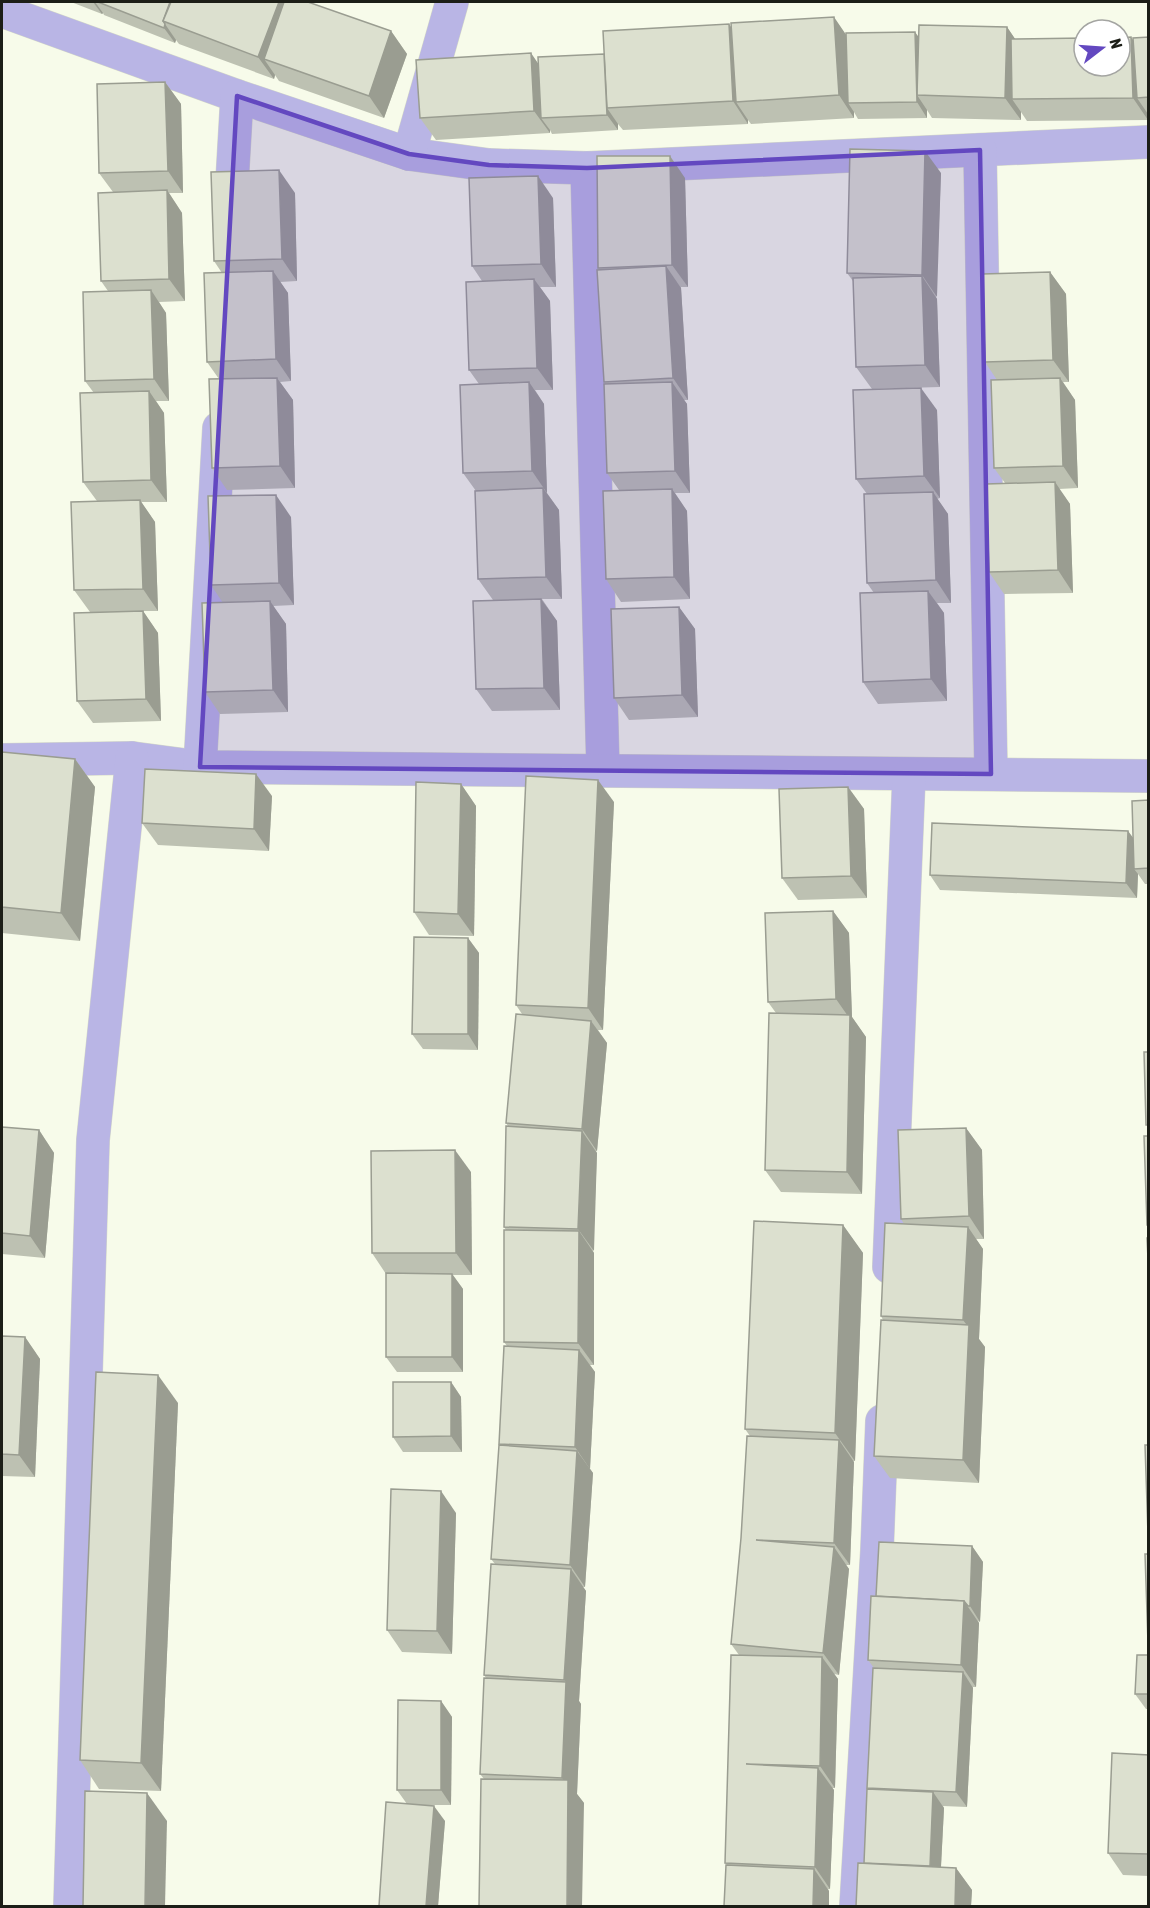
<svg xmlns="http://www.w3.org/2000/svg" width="1150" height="1908" font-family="'Asap Condensed',sans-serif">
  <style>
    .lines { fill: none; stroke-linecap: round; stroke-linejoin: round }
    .street-casing { stroke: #d4d8c8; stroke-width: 34 }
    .street { stroke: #b9b5e5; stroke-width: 33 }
    .wall { fill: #bdc1b2 }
    .shaded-wall { fill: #9a9d91 }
    .building { fill: #dce0cf; stroke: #9a9d91; stroke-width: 1.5 }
    .marked { fill: #6348c0; fill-opacity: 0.2; stroke: #6348c0; stroke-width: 4.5; stroke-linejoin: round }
  </style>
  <rect width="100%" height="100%" fill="#f7fbea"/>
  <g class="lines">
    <defs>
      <g id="street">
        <polyline points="2,11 237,96 409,154 489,165 587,168 1148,142"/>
        <polyline points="980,150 991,774"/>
        <polyline points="409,154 452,2"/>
        <polyline points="587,168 603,770"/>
        <polyline points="230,217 237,96"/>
        <polyline points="2,760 132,758 200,767 1148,776"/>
        <polyline points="200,767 219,428"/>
        <polyline points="889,1267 909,775"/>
        <polyline points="70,1906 93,1140 132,758"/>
        <polyline points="856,1906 877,1550 882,1421"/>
      </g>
    </defs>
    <!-- street casing -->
    <use href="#street" class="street-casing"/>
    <!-- street -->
    <use href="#street" class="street"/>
  </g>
  <!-- wall -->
  <g class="wall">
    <polygon points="71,2 282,2 283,3 391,31 407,54 384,118 279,81 275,75 274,79 179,44 176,40 175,43 104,15 103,13 102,14"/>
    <polygon points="729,24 731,28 846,35 918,36 1007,27 1015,39 1134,40 1149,37 1148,120 1027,121 1021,112 1021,120 932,118 927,110 927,118 858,119 854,112 854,118 751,124 748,120 748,124 623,130 618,124 618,130 552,134 550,130 550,133 436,140 420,118 538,64 604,54"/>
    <polygon points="165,82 181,104 183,193 169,193 182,213 185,301 159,302 166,313 169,401 156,401 164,413 167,502 141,502 155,522 158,611 143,611 158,633 161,721 93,723 77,701 90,612 74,590 97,501 83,482 94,393 85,381 108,291 101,281 113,192 99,173"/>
    <polygon points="941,173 936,297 937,299 940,387 872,389 856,367 853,281 847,273"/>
    <polygon points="685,178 688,287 681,287 688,400 684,400 687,404 690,493 675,493 687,511 690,599 621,602 606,579 619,490 607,473 605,384 604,382 599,270 598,268"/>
    <polygon points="295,193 297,281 280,282 288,293 291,381 280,382 293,400 295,488 227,490 212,468 219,379 207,362 222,273 214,261"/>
    <polygon points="553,198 556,287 540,287 550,301 553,390 535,390 544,404 547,493 559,510 562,599 542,599 557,621 560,710 492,711 476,689 493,600 478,579 476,491 463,473 479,384 469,370 482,281 472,266"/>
    <polygon points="1050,272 1066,294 1069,382 1063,382 1075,400 1078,488 1059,489 1070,504 1073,593 1004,594 989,572 1005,483 994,468 997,380 985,362"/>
    <polygon points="937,410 940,498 937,499 948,514 951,603 937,603 944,613 947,701 878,704 863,682 874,593 867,583 867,494 856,479"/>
    <polygon points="291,517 294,605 273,606 286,624 288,712 220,714 205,692 223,603 211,585"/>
    <polygon points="679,607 695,629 698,717 629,720 614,698"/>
    <polygon points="2,752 75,759 95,787 80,941 2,933"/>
    <polygon points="461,784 476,806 474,936 429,935 414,912"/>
    <polygon points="848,787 864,809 867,898 798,900 782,878"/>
    <polygon points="272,796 269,851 158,845 142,823"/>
    <polygon points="1149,800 1149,884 1145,884 1138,874 1137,898 940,890 930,875 1128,831 1133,838"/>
    <polygon points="614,802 603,1030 598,1030 607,1043 597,1151 596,1151 597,1153 593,1251 594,1253 594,1365 590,1365 595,1372 590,1469 593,1473 585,1587 583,1587 586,1591 579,1701 581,1704 577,1794 584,1803 484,1779 480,1774 486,1678 484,1675 495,1564 491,1559 507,1346 504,1342 506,1230 504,1227 508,1126 506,1123 522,1014 516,1005"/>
    <polygon points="833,911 849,933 852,1017 866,1037 862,1194 781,1192 765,1170 776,1013 768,1002"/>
    <polygon points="468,938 479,953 478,1050 423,1049 412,1034"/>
    <polygon points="2,1127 39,1130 54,1153 45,1258 2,1254"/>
    <polygon points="966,1128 982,1150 984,1239 976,1239 983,1249 979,1339 985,1347 979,1483 890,1478 874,1456 883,1320 881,1316 904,1224 901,1219"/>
    <polygon points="471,1172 472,1275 453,1275 463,1289 463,1372 397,1372 386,1357 386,1274 372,1253"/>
    <polygon points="843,1225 863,1253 855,1461 853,1461 854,1462 850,1565 846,1565 849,1569 839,1675 834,1674 838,1679 835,1788 832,1788 834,1790 830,1889 828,1889 829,1891 727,1865 725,1863 739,1655 731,1644 741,1538 750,1436 745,1429"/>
    <polygon points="2,1336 25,1337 40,1359 35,1477 2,1476"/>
    <polygon points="451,1382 461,1397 462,1452 403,1452 393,1437"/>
    <polygon points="178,1403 161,1791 99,1789 80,1760"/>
    <polygon points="456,1513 452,1654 402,1652 387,1630"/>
    <polygon points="972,1546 983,1562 980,1622 978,1621 979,1623 976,1687 973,1687 967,1807 943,1806 944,1808 941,1867 956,1868 972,1890 971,1906 856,1906 864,1863 868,1789 867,1788 874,1668 868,1660 876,1596"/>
    <polygon points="1149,1655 1149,1709 1146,1709 1135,1694"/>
    <polygon points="441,1701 452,1717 451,1805 421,1805 445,1821 438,1906 379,1906 407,1804 397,1790"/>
    <polygon points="1149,1755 1149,1876 1123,1875 1108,1853"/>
  </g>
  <!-- shaded-wall -->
  <g class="shaded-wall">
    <polygon points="93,2 95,2 103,13 102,14"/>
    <polygon points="279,2 282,2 295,20 264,59 275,75 274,79 258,57"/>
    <polygon points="834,17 849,39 848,103 854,112 854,118 839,95"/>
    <polygon points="165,24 176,40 175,43 164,28"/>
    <polygon points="729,24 744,46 736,102 748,120 748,124 733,101"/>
    <polygon points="1007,27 1022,49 1012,99 1021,112 1021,120 1005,98"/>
    <polygon points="391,31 407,54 384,118 369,96"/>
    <polygon points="915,32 926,47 917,95 927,110 927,118 917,102"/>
    <polygon points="1131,37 1147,60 1137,98 1148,114 1148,120 1133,98"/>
    <polygon points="531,53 546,75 541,118 550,130 550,133 534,111"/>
    <polygon points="604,54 607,108 618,124 618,130 607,115"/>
    <polygon points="165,82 181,104 183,193 168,171"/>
    <polygon points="925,151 941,173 937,297 922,275"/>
    <polygon points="670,156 685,178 688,287 672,265"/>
    <polygon points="279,170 295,193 297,281 282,259"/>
    <polygon points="538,176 553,198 556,287 541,264"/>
    <polygon points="167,190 182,213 185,301 169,279"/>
    <polygon points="666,266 681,288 688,400 673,378"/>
    <polygon points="273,271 288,293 291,381 276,359"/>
    <polygon points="1050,272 1066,294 1069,382 1053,360"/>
    <polygon points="922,276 937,299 940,387 925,365"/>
    <polygon points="534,279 550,301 553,390 537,368"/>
    <polygon points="151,290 166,313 169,401 154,379"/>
    <polygon points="277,378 293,400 295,488 280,466"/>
    <polygon points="1060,378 1075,400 1078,488 1063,466"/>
    <polygon points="529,382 544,404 547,493 532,471"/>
    <polygon points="672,382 687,404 690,493 675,471"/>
    <polygon points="921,388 937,410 940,498 924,476"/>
    <polygon points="149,391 164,413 167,502 151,480"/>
    <polygon points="1055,482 1070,504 1073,593 1058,570"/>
    <polygon points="543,488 559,510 562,599 546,577"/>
    <polygon points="672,489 687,511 690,599 674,577"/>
    <polygon points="933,492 948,514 951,603 936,580"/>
    <polygon points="276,495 291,517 294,605 279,583"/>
    <polygon points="140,500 155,522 158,611 143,589"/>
    <polygon points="928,591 944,613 947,701 931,679"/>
    <polygon points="541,599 557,621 560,710 544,688"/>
    <polygon points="270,601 286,624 288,712 273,690"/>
    <polygon points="679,607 695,629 698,717 682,695"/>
    <polygon points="143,611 158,633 161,721 146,699"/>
    <polygon points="75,759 95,787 80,941 61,913"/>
    <polygon points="256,774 272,796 269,851 254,829"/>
    <polygon points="598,780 614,802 603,1030 588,1008"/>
    <polygon points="461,784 476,806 474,936 458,914"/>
    <polygon points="848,787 864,809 867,898 851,876"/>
    <polygon points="1128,831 1139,846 1134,869 1138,874 1137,898 1126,883"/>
    <polygon points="833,911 849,933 852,1017 866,1037 862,1194 847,1172 850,1019 836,999"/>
    <polygon points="468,938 479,953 478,1050 468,1034"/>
    <polygon points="591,1021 607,1043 597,1151 582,1129"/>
    <polygon points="966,1128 982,1150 984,1239 969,1216"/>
    <polygon points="39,1130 54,1153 45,1258 30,1236"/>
    <polygon points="582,1131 597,1153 594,1251 578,1229"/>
    <polygon points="455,1150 471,1172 472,1275 456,1253"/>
    <polygon points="843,1225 863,1253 855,1461 835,1433"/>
    <polygon points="968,1227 983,1249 979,1339 985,1347 979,1483 963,1460 969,1328 963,1320"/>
    <polygon points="579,1231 594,1253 594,1365 578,1343"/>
    <polygon points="452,1274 463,1289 463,1372 452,1357"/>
    <polygon points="25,1337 40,1359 35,1477 19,1455"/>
    <polygon points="579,1350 595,1372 590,1469 575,1447"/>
    <polygon points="158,1375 178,1403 161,1791 141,1763"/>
    <polygon points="451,1382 461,1397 462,1452 451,1436"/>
    <polygon points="839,1440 854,1462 850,1565 834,1543"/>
    <polygon points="577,1451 593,1473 585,1587 570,1565"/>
    <polygon points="441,1491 456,1513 452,1654 437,1631"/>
    <polygon points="972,1546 983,1562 980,1622 970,1606"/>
    <polygon points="834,1547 849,1569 839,1675 823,1653"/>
    <polygon points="571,1569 586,1591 579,1701 581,1704 577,1794 584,1803 582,1906 567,1906 568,1787 562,1778 566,1682 564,1680"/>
    <polygon points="964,1601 979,1623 976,1687 961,1665"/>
    <polygon points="822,1657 838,1679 835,1788 820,1766"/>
    <polygon points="963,1672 973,1688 967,1807 956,1792"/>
    <polygon points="441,1701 452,1717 451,1805 441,1790"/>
    <polygon points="818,1768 834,1790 830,1889 815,1867"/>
    <polygon points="933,1792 944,1808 940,1885 930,1870"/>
    <polygon points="147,1793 167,1821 165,1906 145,1906"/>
    <polygon points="434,1806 445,1821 438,1906 426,1906"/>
    <polygon points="956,1868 972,1890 971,1906 955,1906"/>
    <polygon points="814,1869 829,1891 829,1906 813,1906"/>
  </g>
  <!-- building -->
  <g class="building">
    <polygon points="98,2 170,2 163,21 165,24 164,28"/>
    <polygon points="171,2 279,2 258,57 163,21"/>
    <polygon points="284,2 308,2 391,31 369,96 264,59"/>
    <polygon points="834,17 839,95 736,102 731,23"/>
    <polygon points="729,24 733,101 607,108 603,31"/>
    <polygon points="919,25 1007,27 1005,98 917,95"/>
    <polygon points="915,32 917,102 848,103 846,33"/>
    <polygon points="1131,37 1133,98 1012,99 1011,39 1084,38 1084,66 1120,66 1120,38"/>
    <polygon points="1149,37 1149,97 1137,98 1133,38"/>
    <polygon points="531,53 534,111 420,118 416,60"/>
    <polygon points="604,54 607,115 541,118 538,57"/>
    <polygon points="165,82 168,171 99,173 97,84"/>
    <polygon points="850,149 925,151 922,275 847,273"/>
    <polygon points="597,156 670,156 672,265 598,268"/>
    <polygon points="279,170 282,259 214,261 211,172"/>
    <polygon points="538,176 541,264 472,266 469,178"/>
    <polygon points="167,190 169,279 101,281 98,193"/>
    <polygon points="666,266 673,378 604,382 597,270"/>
    <polygon points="273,271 276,359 207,362 204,273"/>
    <polygon points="1050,272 1053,360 985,362 982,274"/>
    <polygon points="922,276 925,365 856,367 853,278"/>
    <polygon points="534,279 537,368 469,370 466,282"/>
    <polygon points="151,290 154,379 85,381 83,292"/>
    <polygon points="277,378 280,466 212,468 209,379"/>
    <polygon points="1060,378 1063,466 994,468 991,380"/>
    <polygon points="529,382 532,471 463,473 460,385"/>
    <polygon points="672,382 675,471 607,473 604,384"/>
    <polygon points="921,388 924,476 856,479 853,390"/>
    <polygon points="149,391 151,480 83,482 80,393"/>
    <polygon points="1055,482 1058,570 989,572 986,484"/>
    <polygon points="543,488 546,577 478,579 475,491"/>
    <polygon points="672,489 674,577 606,579 603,491"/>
    <polygon points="933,492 936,580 867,583 864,494"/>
    <polygon points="276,495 279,583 211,585 208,496"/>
    <polygon points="140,500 143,589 74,590 71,502"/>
    <polygon points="928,591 931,679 863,682 860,593"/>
    <polygon points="541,599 544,688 476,689 473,601"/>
    <polygon points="270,601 273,690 205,692 202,603"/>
    <polygon points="679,607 682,695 614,698 611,609"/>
    <polygon points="143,611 146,699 77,701 74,613"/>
    <polygon points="2,752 75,759 61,913 2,907"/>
    <polygon points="145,769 256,774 254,829 142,823"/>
    <polygon points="526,776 598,780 588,1008 516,1005"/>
    <polygon points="416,782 461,784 458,914 414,912"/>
    <polygon points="848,787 851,876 782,878 779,789"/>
    <polygon points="1149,800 1149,868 1134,869 1132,801"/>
    <polygon points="932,823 1128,831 1126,883 930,875"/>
    <polygon points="833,911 836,999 768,1002 765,913"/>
    <polygon points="414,937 468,938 468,1034 412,1034"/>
    <polygon points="769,1013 850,1015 847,1172 765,1170"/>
    <polygon points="516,1014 591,1021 582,1129 506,1123"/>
    <polygon points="1144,1052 1149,1052 1149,1125 1146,1125"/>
    <polygon points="506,1126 582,1131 578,1229 504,1227"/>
    <polygon points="2,1127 39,1130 30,1236 2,1233"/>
    <polygon points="966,1128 969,1216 901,1219 898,1130"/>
    <polygon points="1144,1136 1149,1136 1149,1225 1147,1225"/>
    <polygon points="455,1150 456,1253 372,1253 371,1151"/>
    <polygon points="754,1221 843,1225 835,1433 745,1429"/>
    <polygon points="885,1223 968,1227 963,1320 881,1316"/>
    <polygon points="504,1230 579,1231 578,1343 504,1342"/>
    <polygon points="1147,1238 1149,1238 1149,1279"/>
    <polygon points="386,1273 452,1274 452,1357 386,1357"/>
    <polygon points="881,1320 969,1325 963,1460 874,1456"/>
    <polygon points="2,1336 25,1337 19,1455 2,1454"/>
    <polygon points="504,1346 579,1350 575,1447 499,1444"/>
    <polygon points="96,1372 158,1375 141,1763 80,1760"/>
    <polygon points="393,1382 451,1382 451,1436 393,1437"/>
    <polygon points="747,1436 839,1440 834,1543 756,1540 834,1547 823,1653 731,1644 741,1538"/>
    <polygon points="499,1445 577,1451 570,1565 491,1559"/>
    <polygon points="1145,1445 1149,1445 1149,1534 1148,1534"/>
    <polygon points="391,1489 441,1491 437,1631 387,1630"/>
    <polygon points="879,1542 972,1546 970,1606 968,1606 964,1601 876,1596"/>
    <polygon points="1145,1554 1149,1554 1149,1643 1148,1643"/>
    <polygon points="491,1564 571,1569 564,1680 484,1675"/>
    <polygon points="871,1596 964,1601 961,1665 868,1660"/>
    <polygon points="731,1655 822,1657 820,1766 746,1764 818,1768 815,1867 725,1863"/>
    <polygon points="1137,1655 1149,1655 1149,1694 1135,1694"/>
    <polygon points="873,1668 963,1672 956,1792 867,1788"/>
    <polygon points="484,1678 566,1682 562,1778 480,1774"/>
    <polygon points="398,1700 441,1701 441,1790 397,1790"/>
    <polygon points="1112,1753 1149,1755 1149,1854 1108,1853"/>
    <polygon points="481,1779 568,1780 567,1906 479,1906"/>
    <polygon points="867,1789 933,1792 930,1866 864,1863"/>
    <polygon points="85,1791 147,1793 145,1906 83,1906"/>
    <polygon points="386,1802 434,1806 426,1906 379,1906"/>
    <polygon points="858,1863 956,1868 955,1906 856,1906"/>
    <polygon points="726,1865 814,1869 813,1906 724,1906"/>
  </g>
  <!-- marked area -->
  <path class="marked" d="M237 96 409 154 489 165 587 168 980 150 991 774 200 767Z"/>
  <!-- border -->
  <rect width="1150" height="1908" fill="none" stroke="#1c1e17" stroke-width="6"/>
  <!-- north arrow -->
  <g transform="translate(1102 48) rotate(73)"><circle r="28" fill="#ffffff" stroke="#a4a5a2" stroke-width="1.5"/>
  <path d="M0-4.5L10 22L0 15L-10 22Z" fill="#6348c0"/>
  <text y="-9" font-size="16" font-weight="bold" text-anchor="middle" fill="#1c1e17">N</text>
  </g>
</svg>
